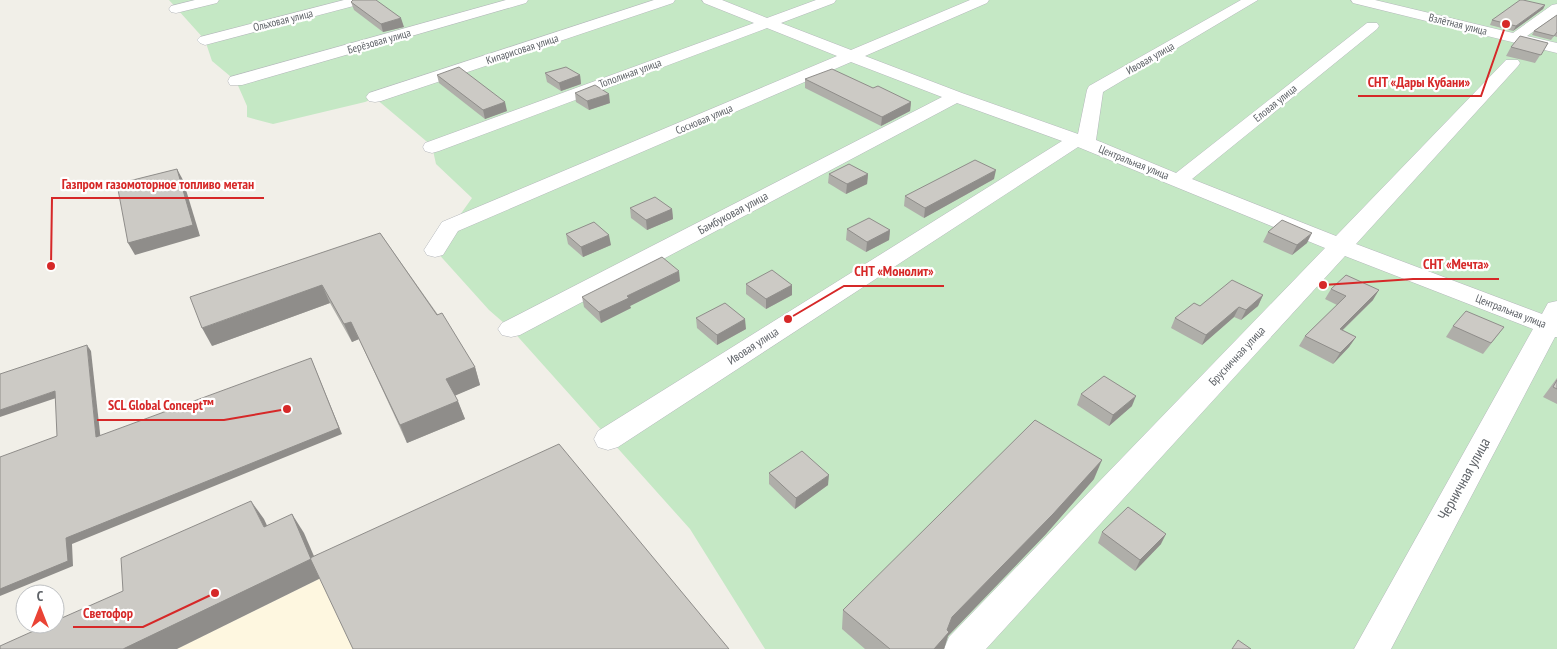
<svg xmlns="http://www.w3.org/2000/svg" width="1557" height="649" font-family="'PT Sans Narrow',sans-serif">
  <style>
    .commercial { fill: #fef7e0 }
    .green { fill: #c5e8c5 }
    .lines { fill: none; stroke-linecap: round; stroke-linejoin: round }
    .minor-casing { stroke: #b5b8bc; stroke-width: 1 }
    .minor { fill: #fff; fill-rule: evenodd }
    .wall { fill: #afaea9 }
    .shaded-wall { fill: #8f8d8a }
    .building { fill: #cccac5; stroke: #8f8d8a }
    .labels { text-anchor: middle; stroke-width: 4.5; stroke-linejoin: round; paint-order: stroke }
    .far-street-label { font-size: 11px; fill: #5f6368; stroke: #fff }
    .street-label { font-size: 12px; fill: #5f6368; stroke: #fff }
    .near-street-label { font-size: 15px; fill: #5f6368; stroke: #fff }
    .leader { fill: none; stroke: #d62828; stroke-width: 2 }
    .callout-dot { fill: #d62828; stroke: #fff; stroke-width: 2 }
    .callout-label { font-size: 14px; text-anchor: middle; font-weight: bold; fill: #d62828; stroke: #fff; stroke-width: 4.5; stroke-linejoin: round; paint-order: stroke }
  </style>
  <rect width="100%" height="100%" fill="#f1efe8"/>
  <!-- commercial -->
  <polygon class="commercial" points="323,577 357,649 177,649"/>
  <!-- green -->
  <polygon class="green" points="169,0 1557,0 1557,649 765,649 690,529 511,329 489,310 435,250 472,198 436,164 432,146 375,98 365,102 273,124 247,117 247,106 236,81 212,61 205,40"/>
  <g class="lines">
    <defs>
      <g id="minor">
        <polygon points="195,0 219,0 217,3 176,13 171,12 169,9 171,6"/>
        <polygon points="344,0 367,0 365,3 205,45 200,43 197,40 200,37"/>
        <polygon points="506,0 528,0 526,3 242,85 230,85 228,81 230,77"/>
        <polygon points="654,0 675,0 673,3 381,101 375,102 369,101 366,97 369,93"/>
        <polygon points="702,0 722,0 767,18 816,0 836,0 834,3 781,23 851,50 970,0 989,0 987,3 865,56 962,93 1078,134 1087,90 1089,86 1241,0 1258,0 1103,92 1096,140 1176,173 1367,23 1377,23 1379,26 1377,29 1192,179 1336,236 1506,60 1518,60 1520,63 1518,66 1356,244 1542,314 1548,303 1557,301 1557,337 1555,337 1391,649 1354,649 1533,329 1345,256 986,649 944,649 949,637 1325,248 1078,147 618,447 608,450 598,447 594,439 598,431 1062,141 957,103 520,335 511,337 502,335 498,329 502,323 942,97 851,62 458,231 443,255 435,257 427,255 424,250 442,222 837,56 767,28 439,151 432,153 425,151 423,147 425,143 754,23 704,3"/>
        <polygon points="1351,0 1375,0 1513,33 1552,5 1557,4 1557,15 1527,36 1557,43 1557,53 1353,3"/>
      </g>
    </defs>
    <!-- minor casing -->
    <use href="#minor" class="minor-casing"/>
    <!-- minor -->
    <use href="#minor" class="minor"/>
  </g>
  <!-- wall -->
  <g class="wall">
    <polygon points="351,2 404,27 383,32 354,10"/>
    <polygon points="1545,5 1543,9 1513,31 1490,25 1492,20"/>
    <polygon points="1557,15 1557,37 1554,36 1551,40 1532,35 1534,31"/>
    <polygon points="1548,43 1535,63 1506,56 1511,47"/>
    <polygon points="545,73 580,75 581,84 561,91 547,82"/>
    <polygon points="437,75 507,111 485,119 439,83"/>
    <polygon points="805,79 873,88 911,102 910,111 881,126 805,88"/>
    <polygon points="575,93 610,103 589,110 576,102"/>
    <polygon points="829,174 868,174 867,184 846,194 828,183"/>
    <polygon points="994,179 924,218 904,206 905,196"/>
    <polygon points="630,208 672,209 673,219 647,230 631,218"/>
    <polygon points="847,229 890,230 889,240 866,252 846,240"/>
    <polygon points="1268,232 1307,243 1292,255 1263,242"/>
    <polygon points="380,233 475,367 480,385 455,395 465,419 407,443 359,339 352,342 330,303 212,346"/>
    <polygon points="566,234 611,245 583,257 568,244"/>
    <polygon points="680,281 630,306 631,308 601,323 584,307 582,297"/>
    <polygon points="746,284 792,295 766,309 746,294"/>
    <polygon points="1331,289 1373,300 1343,330 1356,337 1349,347 1333,364 1299,346 1305,336 1337,305 1325,299"/>
    <polygon points="1263,295 1258,306 1241,320 1234,317 1202,345 1171,328 1175,318 1200,306"/>
    <polygon points="696,318 746,329 717,345 697,328"/>
    <polygon points="1453,326 1504,327 1483,354 1446,337"/>
    <polygon points="1557,378 1557,404 1543,397"/>
    <polygon points="1081,394 1132,406 1109,426 1077,405"/>
    <polygon points="769,473 828,485 795,509 769,484"/>
    <polygon points="1094,479 1046,534 948,636 944,649 865,649 842,629 843,610"/>
    <polygon points="1102,532 1161,544 1135,571 1098,543"/>
  </g>
  <!-- shaded-wall -->
  <g class="shaded-wall">
    <polygon points="1545,5 1543,9 1513,31 1516,26"/>
    <polygon points="401,18 404,27 383,32 381,24"/>
    <polygon points="580,75 581,84 561,91 559,83"/>
    <polygon points="609,94 610,103 589,110 587,101"/>
    <polygon points="505,102 507,111 485,119 483,110"/>
    <polygon points="911,102 910,111 881,126 882,117"/>
    <polygon points="177,169 183,180 200,236 135,255 128,243"/>
    <polygon points="996,170 994,179 924,218 925,208"/>
    <polygon points="868,174 867,184 846,194 847,184"/>
    <polygon points="672,209 673,219 647,230 646,220"/>
    <polygon points="890,230 889,240 866,252 867,242"/>
    <polygon points="1312,233 1307,243 1292,255 1297,245"/>
    <polygon points="609,235 611,245 583,257 581,247"/>
    <polygon points="679,271 680,281 630,306 631,308 601,323 599,312 627,296"/>
    <polygon points="322,285 330,303 212,346 202,328"/>
    <polygon points="792,285 792,295 766,309 766,299"/>
    <polygon points="1379,290 1373,300 1333,339 1340,329"/>
    <polygon points="1263,295 1258,306 1241,320 1246,310"/>
    <polygon points="1239,307 1234,317 1202,345 1206,335"/>
    <polygon points="745,319 746,329 717,345 717,335"/>
    <polygon points="351,322 359,339 352,342 344,324"/>
    <polygon points="1356,337 1349,347 1333,364 1340,353"/>
    <polygon points="87,345 91,351 101,442 96,437"/>
    <polygon points="311,358 342,434 72,544 73,566 0,596 0,589 66,538"/>
    <polygon points="475,367 480,385 452,397 446,379"/>
    <polygon points="55,391 59,397 0,417 0,410"/>
    <polygon points="1136,396 1132,406 1109,426 1113,415"/>
    <polygon points="458,401 465,419 407,443 400,425"/>
    <polygon points="1102,460 1094,479 1046,534 948,636 944,649 934,649 947,630 952,617"/>
    <polygon points="829,475 828,485 795,509 796,498"/>
    <polygon points="251,501 264,519 276,545 264,527"/>
    <polygon points="292,514 304,533 323,577 177,649 123,649"/>
    <polygon points="1166,534 1161,544 1135,571 1140,560"/>
  </g>
  <!-- building -->
  <g class="building">
    <polygon points="353,0 376,0 401,18 381,24 351,2"/>
    <polygon points="1520,0 1523,0 1545,5 1516,26 1492,20"/>
    <polygon points="1557,15 1557,32 1554,36 1534,31"/>
    <polygon points="1520,36 1548,43 1541,55 1511,47"/>
    <polygon points="459,67 505,102 483,110 437,75"/>
    <polygon points="566,67 580,75 559,83 545,73"/>
    <polygon points="832,69 873,88 878,86 911,102 882,117 805,79"/>
    <polygon points="595,85 609,94 587,101 575,93"/>
    <polygon points="975,160 996,170 925,208 905,196"/>
    <polygon points="849,164 868,174 847,184 829,174"/>
    <polygon points="177,169 193,225 128,243 117,184"/>
    <polygon points="655,197 672,209 646,220 630,208"/>
    <polygon points="869,218 890,230 867,242 847,229"/>
    <polygon points="1282,220 1312,233 1297,245 1268,232"/>
    <polygon points="594,222 609,235 581,247 566,234"/>
    <polygon points="380,233 437,315 442,313 475,367 446,379 458,401 400,425 351,322 344,324 322,285 202,328 190,297"/>
    <polygon points="662,257 679,271 627,296 629,298 599,312 582,297"/>
    <polygon points="772,270 792,285 766,299 746,284"/>
    <polygon points="1346,275 1379,290 1340,329 1356,337 1340,353 1305,336 1346,296 1331,289"/>
    <polygon points="1232,280 1263,295 1246,310 1239,307 1206,335 1175,318 1194,303 1200,306"/>
    <polygon points="725,303 745,319 717,335 696,318"/>
    <polygon points="1466,311 1504,327 1491,343 1453,326"/>
    <polygon points="87,345 96,437 311,358 339,428 66,538 68,561 0,589 0,457 57,436 55,391 0,410 0,374"/>
    <polygon points="1104,376 1136,396 1113,415 1081,394"/>
    <polygon points="1557,380 1557,389 1553,387"/>
    <polygon points="1035,420 1102,460 1053,514 952,617 947,630 949,632 934,649 890,649 843,610"/>
    <polygon points="559,444 729,649 353,649 310,558"/>
    <polygon points="802,451 829,475 796,498 769,473"/>
    <polygon points="251,501 264,527 292,514 311,559 123,649 0,649 0,646 49,624 55,624 55,621 123,591 121,558"/>
    <polygon points="1128,507 1166,534 1140,560 1102,532"/>
    <polygon points="1238,640 1251,649 1232,649"/>
  </g>
  <g class="labels">
    <!-- far-street labels -->
    <g class="far-street-label">
      <text transform="translate(283 20) rotate(-14)" y="4">Ольховая улица</text>
      <text transform="translate(1458 24) rotate(14)" y="4">Взлётная улица</text>
      <text transform="translate(379 41) rotate(-16)" y="4">Берёзовая улица</text>
      <text transform="translate(522 49) rotate(-18)" y="4">Кипарисовая улица</text>
      <text transform="translate(1150 58) rotate(-30)" y="4">Ивовая улица</text>
      <text transform="translate(630 73) rotate(-20)" y="4">Тополиная улица</text>
      <text transform="translate(1275 103) rotate(-39)" y="4">Еловая улица</text>
      <text transform="translate(704 119) rotate(-23)" y="4">Сосновая улица</text>
      <text transform="translate(1134 162) rotate(22)" y="4">Центральная улица</text>
      <text transform="translate(1511 311) rotate(21)" y="4">Центральная улица</text>
    </g>
    <!-- street labels -->
    <g class="street-label">
      <text transform="translate(733 213) rotate(-28)" y="4">Бамбуковая улица</text>
      <text transform="translate(753 346) rotate(-33)" y="4">Ивовая улица</text>
      <text transform="translate(1237 356) rotate(-47)" y="4">Брусничная улица</text>
    </g>
    <!-- near-street labels -->
    <g class="near-street-label">
      <text transform="translate(1464 479) rotate(-61)" y="5">Черничная улица</text>
    </g>
  </g>
  <!-- callouts -->
  <path class="leader" d="M1506 24L1481 96H1358M51 266L52 198H264M1323 285L1413 279H1499M788 319L844 286H944M287 409L224 420H97M215 593L143 627H73"/>
  <g class="callout-dot">
    <circle cx="1506" cy="24" r="5"/>
    <circle cx="51" cy="266" r="5"/>
    <circle cx="1323" cy="285" r="5"/>
    <circle cx="788" cy="319" r="5"/>
    <circle cx="287" cy="409" r="5"/>
    <circle cx="215" cy="593" r="5"/>
  </g>
  <g class="callout-label">
    <text x="1419" y="87">СНТ «Дары Кубани»</text>
    <text x="158" y="189">Газпром газомоторное топливо метан</text>
    <text x="1456" y="269">СНТ «Мечта»</text>
    <text x="894" y="276">СНТ «Монолит»</text>
    <text x="161" y="410">SCL Global Concept™</text>
    <text x="108" y="618">Светофор</text>
  </g>
  <!-- north arrow -->
  <g transform="translate(40 609)"><circle r="24" fill="#ffffff" stroke="#bfc1c3"/>
  <path d="M0-4L9 19L0 12L-9 19Z" fill="#ea4335"/>
  <text y="-8" font-size="14" font-weight="bold" text-anchor="middle" fill="#5f6368">С</text>
  </g>
</svg>
